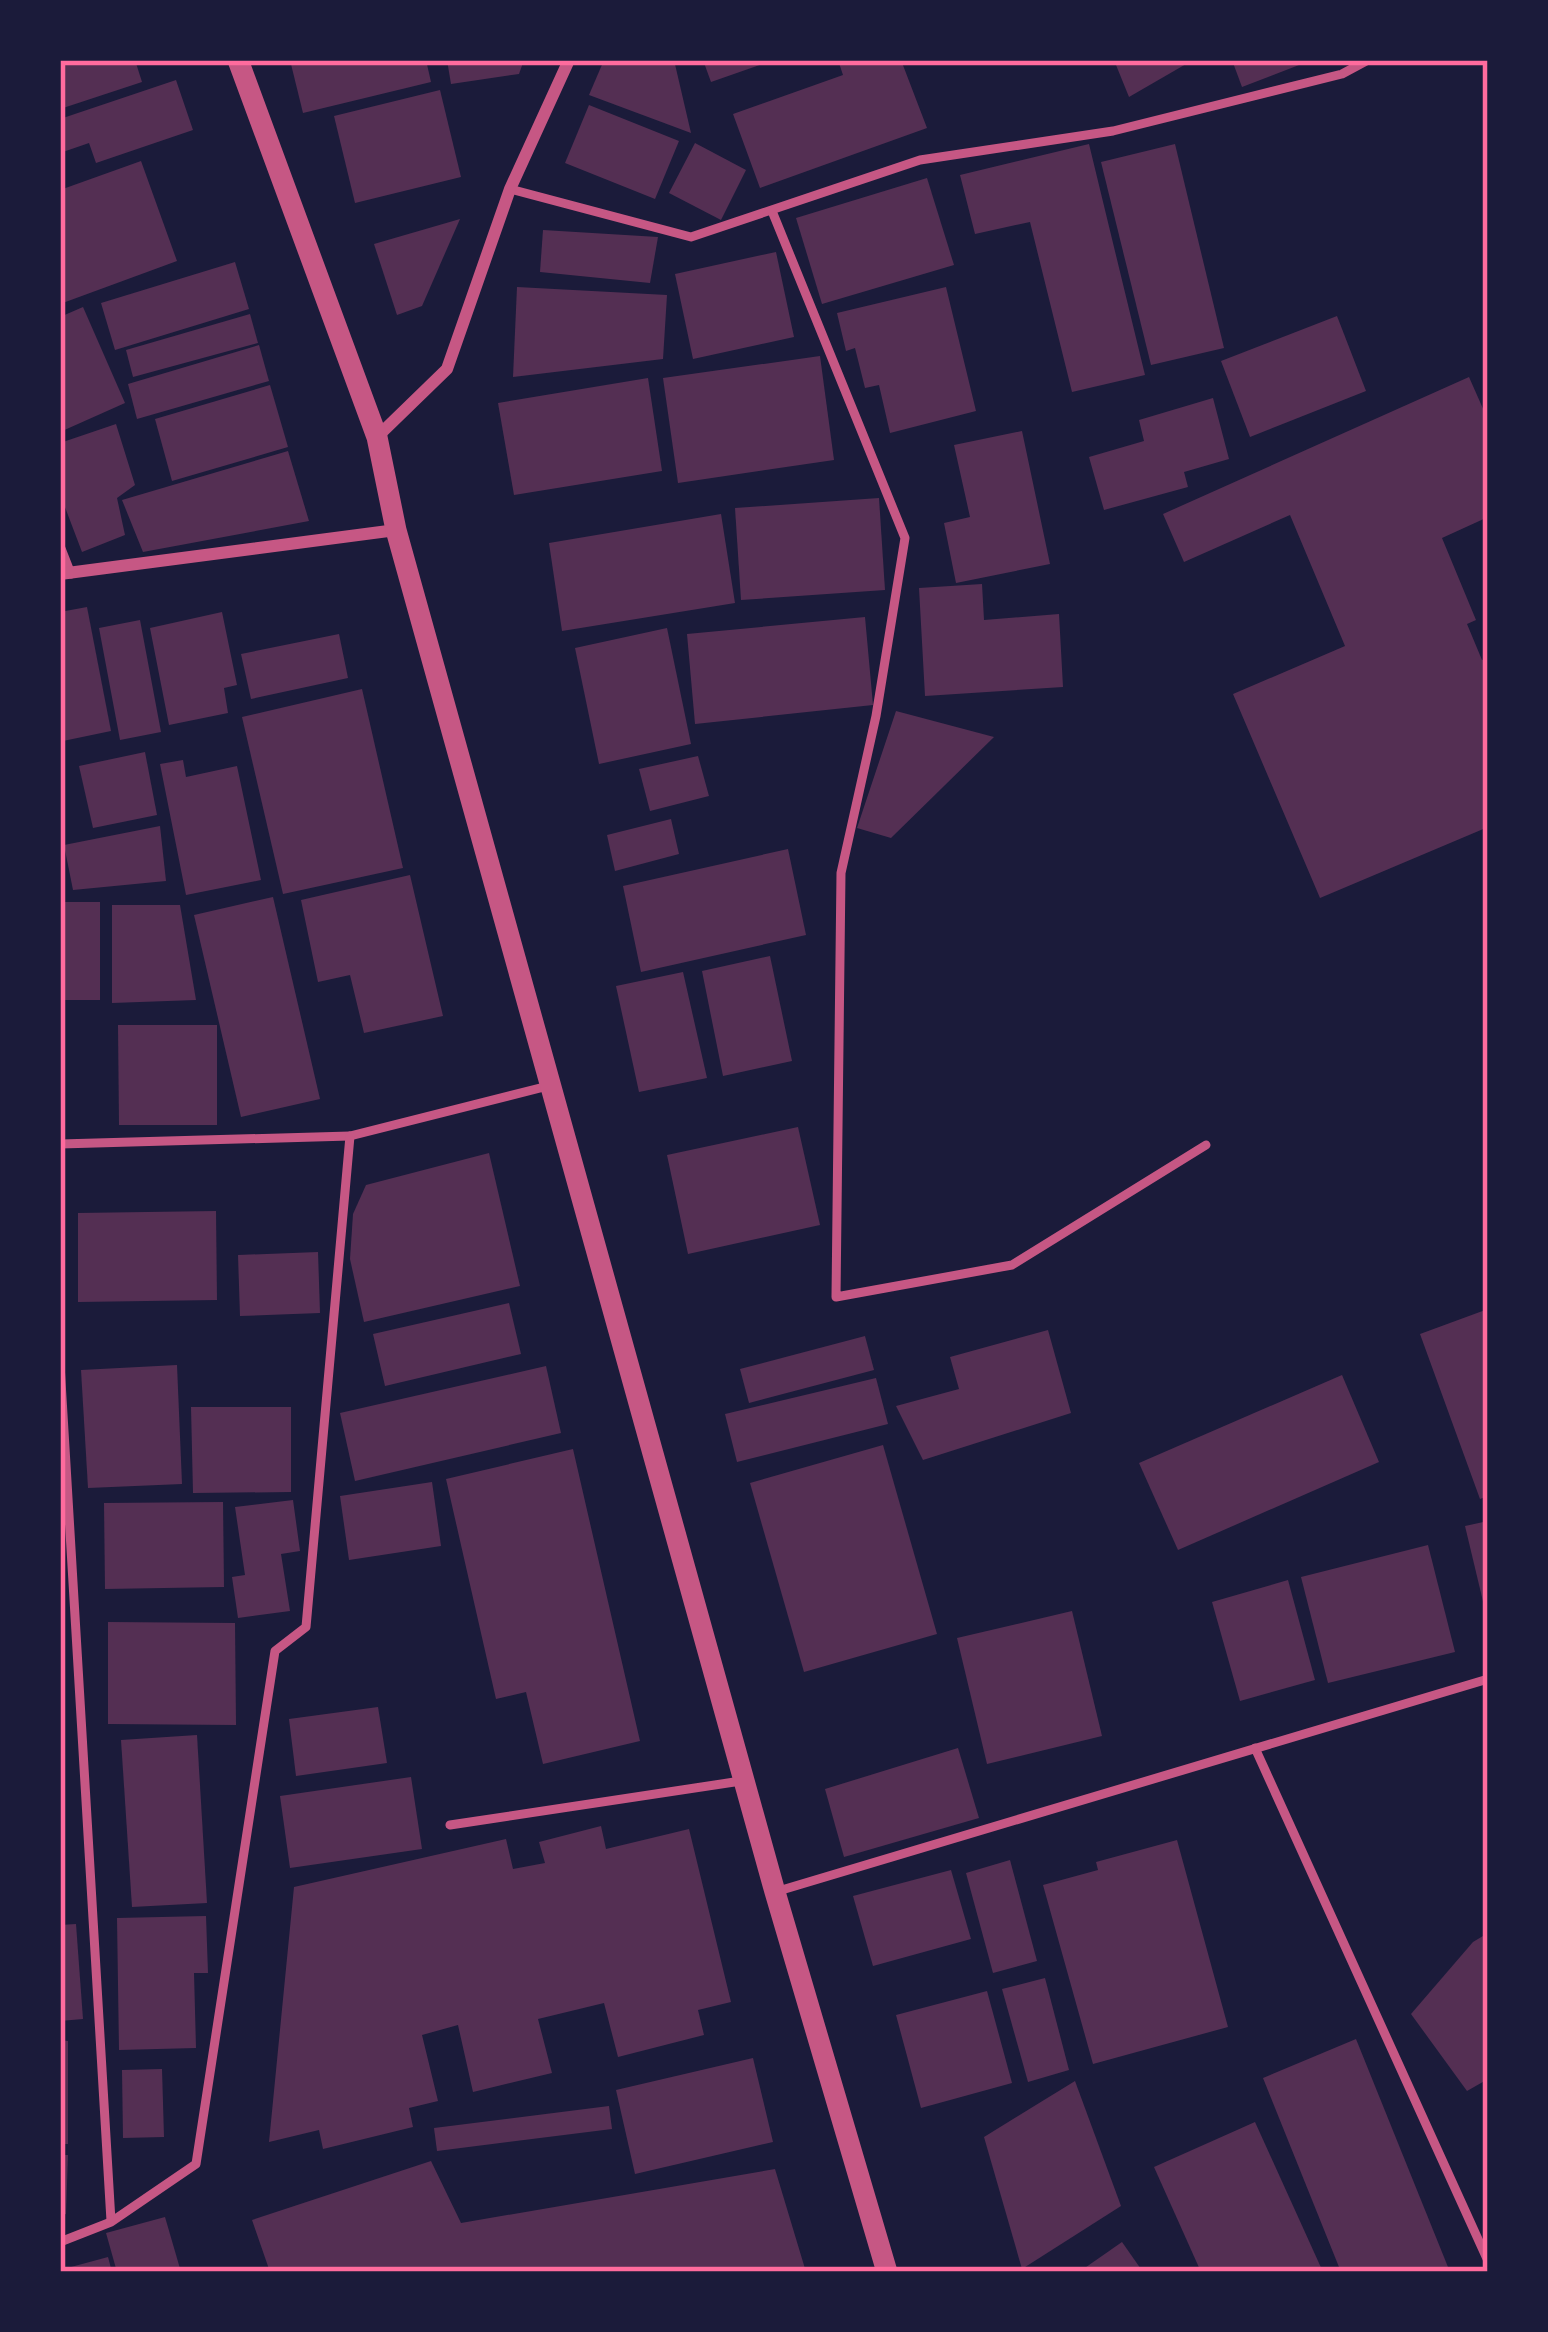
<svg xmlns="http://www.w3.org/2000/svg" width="1548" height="2332" font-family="'Noto Serif',serif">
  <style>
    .building { fill: #542f53 }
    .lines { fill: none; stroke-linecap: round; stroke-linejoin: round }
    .service { stroke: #c65784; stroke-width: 9 }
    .minor { stroke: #c65784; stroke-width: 12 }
    .tertiary { stroke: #c65784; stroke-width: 21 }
    .neatline { fill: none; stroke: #ff6b9d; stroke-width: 4.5 }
  </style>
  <rect width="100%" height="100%" fill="#1b1b3a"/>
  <!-- building -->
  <g class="building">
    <polygon points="60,60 135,60 142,82 60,109"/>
    <polygon points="290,60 426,60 431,82 303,113"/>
    <polygon points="447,60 524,60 519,74 451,84"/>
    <polygon points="604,60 674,60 691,133 589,95"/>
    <polygon points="703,60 770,60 771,61 711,82"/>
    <polygon points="838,60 901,60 927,128 760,188 733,114 843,75"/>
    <polygon points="1114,60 1193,60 1129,97"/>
    <polygon points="1232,60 1312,60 1242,87"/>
    <polygon points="176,80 193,130 96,163 89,143 60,153 60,119"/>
    <polygon points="440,90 461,177 355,203 334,116"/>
    <polygon points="589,105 679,141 655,199 565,163"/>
    <polygon points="695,143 746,170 721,220 669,193"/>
    <polygon points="1089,144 1145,375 1072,392 1030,222 975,234 960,175"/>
    <polygon points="1175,144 1224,348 1151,365 1101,162"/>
    <polygon points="141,161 177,261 60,304 60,190"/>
    <polygon points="927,178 954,265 822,304 796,218"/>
    <polygon points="460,219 422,306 397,315 374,244"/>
    <polygon points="543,230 658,237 650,283 540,272"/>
    <polygon points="776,252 794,337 693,359 675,274"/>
    <polygon points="235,262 249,309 115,350 101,303"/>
    <polygon points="517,287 667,295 663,359 513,377"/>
    <polygon points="946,287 976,411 890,433 879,385 865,388 855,348 846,351 837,313"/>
    <polygon points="83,307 125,403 60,432 60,317"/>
    <polygon points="250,314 258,343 133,377 126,350"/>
    <polygon points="1337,316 1366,391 1250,437 1221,361"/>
    <polygon points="259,345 269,381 137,419 128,384"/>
    <polygon points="820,356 834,460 678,483 663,378"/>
    <polygon points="1469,377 1488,420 1488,517 1442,538 1476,620 1467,624 1482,660 1488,658 1488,827 1320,898 1233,694 1345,646 1290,515 1184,562 1163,514"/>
    <polygon points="648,378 662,471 514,495 498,403"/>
    <polygon points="270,385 288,447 172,481 155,419"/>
    <polygon points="1213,398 1229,459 1184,472 1188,487 1104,510 1089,457 1144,441 1139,420"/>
    <polygon points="116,424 135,485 117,498 125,535 82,552 60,494 60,443"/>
    <polygon points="1022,431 1050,564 956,583 944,523 970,517 954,445"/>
    <polygon points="288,451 309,521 143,552 122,500"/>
    <polygon points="879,498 885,590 741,600 735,508"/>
    <polygon points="721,514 735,603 562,631 549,543"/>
    <polygon points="982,584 984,620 1059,614 1063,687 925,696 919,588"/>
    <polygon points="87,607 111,731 63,741 60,612"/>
    <polygon points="222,612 237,685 224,688 228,713 169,725 150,628"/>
    <polygon points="865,617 873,705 695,724 687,634"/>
    <polygon points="140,620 161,732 120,740 99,628"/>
    <polygon points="667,628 691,744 599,764 575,648"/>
    <polygon points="339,634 348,678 251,699 241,654"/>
    <polygon points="362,689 403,868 283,894 242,717"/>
    <polygon points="896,711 994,737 891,838 857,828"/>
    <polygon points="145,752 157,815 93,828 79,766"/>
    <polygon points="698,756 709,796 650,811 639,769"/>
    <polygon points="183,760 186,777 237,766 261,880 186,895 160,764"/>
    <polygon points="671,819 679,854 615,871 607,835"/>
    <polygon points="160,826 166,881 73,890 64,845"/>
    <polygon points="788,849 806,935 641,972 623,886"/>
    <polygon points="410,875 443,1016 364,1033 350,975 318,982 301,900"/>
    <polygon points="273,897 320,1099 241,1117 194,915"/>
    <rect x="60" y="902" width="40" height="98"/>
    <polygon points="112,905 180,905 196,1000 112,1003"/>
    <polygon points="770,956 792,1061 723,1076 702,971"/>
    <polygon points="683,972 707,1078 639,1092 616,986"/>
    <polygon points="118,1025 217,1025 217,1125 119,1125"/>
    <polygon points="798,1127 820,1225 688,1254 667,1155"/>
    <polygon points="489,1153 520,1286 364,1322 350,1259 353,1214 366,1185"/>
    <polygon points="216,1211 217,1300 78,1302 78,1213"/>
    <polygon points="318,1252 320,1313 240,1316 238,1255"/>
    <polygon points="509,1303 521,1354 385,1386 373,1334"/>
    <polygon points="1488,1309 1488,1496 1480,1499 1420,1334"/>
    <polygon points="1048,1330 1071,1413 923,1460 896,1406 959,1389 950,1357"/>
    <polygon points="865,1336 874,1370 749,1403 740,1369"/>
    <polygon points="177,1365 182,1484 88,1488 81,1370"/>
    <polygon points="546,1366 561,1433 355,1481 340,1413"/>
    <polygon points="1342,1375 1379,1462 1178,1550 1139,1463"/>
    <polygon points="876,1378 888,1424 737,1462 725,1414"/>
    <polygon points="191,1407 291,1407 291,1492 193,1493"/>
    <polygon points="883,1445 937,1634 804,1672 750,1483"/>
    <polygon points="573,1449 640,1741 543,1764 526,1692 496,1699 446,1479"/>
    <polygon points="432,1482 441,1546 349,1560 340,1496"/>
    <polygon points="293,1500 300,1551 281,1554 290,1611 238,1618 232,1577 245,1575 235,1507"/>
    <polygon points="223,1502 224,1587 105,1589 104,1503"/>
    <polygon points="1488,1521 1488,1614 1486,1614 1465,1526"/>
    <polygon points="1428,1545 1455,1652 1328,1683 1301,1577"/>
    <polygon points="1288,1580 1315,1680 1240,1701 1212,1602"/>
    <polygon points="1072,1611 1102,1736 987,1764 957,1638"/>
    <polygon points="108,1622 235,1623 236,1725 108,1724"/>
    <polygon points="378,1707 387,1763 296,1776 289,1719"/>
    <polygon points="197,1735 207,1903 132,1907 121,1740"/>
    <polygon points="958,1748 979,1818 844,1857 825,1789"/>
    <polygon points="411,1777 422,1849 290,1868 280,1796"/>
    <polygon points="601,1826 606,1849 689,1829 731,2002 698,2010 704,2035 618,2057 604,2003 538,2019 552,2073 473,2092 458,2025 422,2035 438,2101 409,2108 413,2127 323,2149 319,2130 269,2142 294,1887 506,1839 513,1869 545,1863 539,1842"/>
    <polygon points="1177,1840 1228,2027 1093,2064 1043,1885 1098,1870 1096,1862"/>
    <polygon points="1010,1860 1037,1961 993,1973 966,1873"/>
    <polygon points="951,1870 971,1939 873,1966 853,1896"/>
    <polygon points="206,1916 208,1973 194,1973 196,2048 119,2050 117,1918"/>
    <polygon points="76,1924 83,2019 60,2021 60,1925"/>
    <polygon points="1488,1933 1488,2079 1467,2091 1411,2014 1473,1942"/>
    <polygon points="1045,1978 1069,2070 1028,2082 1002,1989"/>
    <polygon points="987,1991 1012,2083 921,2108 896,2015"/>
    <polygon points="1356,2039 1450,2272 1341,2272 1263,2078"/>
    <polygon points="60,2040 68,2041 68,2144 60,2144"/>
    <polygon points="753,2058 773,2142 635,2174 616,2090"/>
    <polygon points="162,2069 164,2137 123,2138 122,2070"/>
    <polygon points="1075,2081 1121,2206 1022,2269 984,2137"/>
    <polygon points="609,2106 612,2129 437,2151 434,2128"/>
    <polygon points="1255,2122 1323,2272 1201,2272 1154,2167"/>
    <polygon points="60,2155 68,2155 66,2214 60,2216"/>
    <polygon points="431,2161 461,2223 775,2169 806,2272 270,2272 252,2220"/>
    <polygon points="165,2217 181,2272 117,2272 106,2233"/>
    <polygon points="1122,2242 1143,2272 1079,2272"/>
    <polygon points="108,2257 112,2272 60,2272 60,2270"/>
  </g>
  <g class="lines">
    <!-- service -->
    <g class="service">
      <polyline points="510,189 691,237 920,160 1113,131 1342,74 1368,60"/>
      <polyline points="772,211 905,538 876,716 841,873 836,1297 1012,1265 1206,1145"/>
      <polyline points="60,546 71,574"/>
      <polyline points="60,1144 350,1136 552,1085"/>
      <polyline points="60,1364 111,2221"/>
      <polyline points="1255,1748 1488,2261"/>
      <polyline points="450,1825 741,1781"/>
      <polyline points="775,1892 1488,1679"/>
      <polyline points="60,2242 111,2222 196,2164 275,1651 306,1627 350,1136"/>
    </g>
    <!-- minor -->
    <g class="minor">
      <polyline points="377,437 447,369 510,189 569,60"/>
      <polyline points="60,574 396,530"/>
    </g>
    <!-- tertiary -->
    <polyline class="tertiary" points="238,60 377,437 396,530 775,1892 887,2272"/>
  </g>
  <!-- border -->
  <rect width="1548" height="2332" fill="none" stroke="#1b1b3a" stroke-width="126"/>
  <rect x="63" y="63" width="1422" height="2206" class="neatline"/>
</svg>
